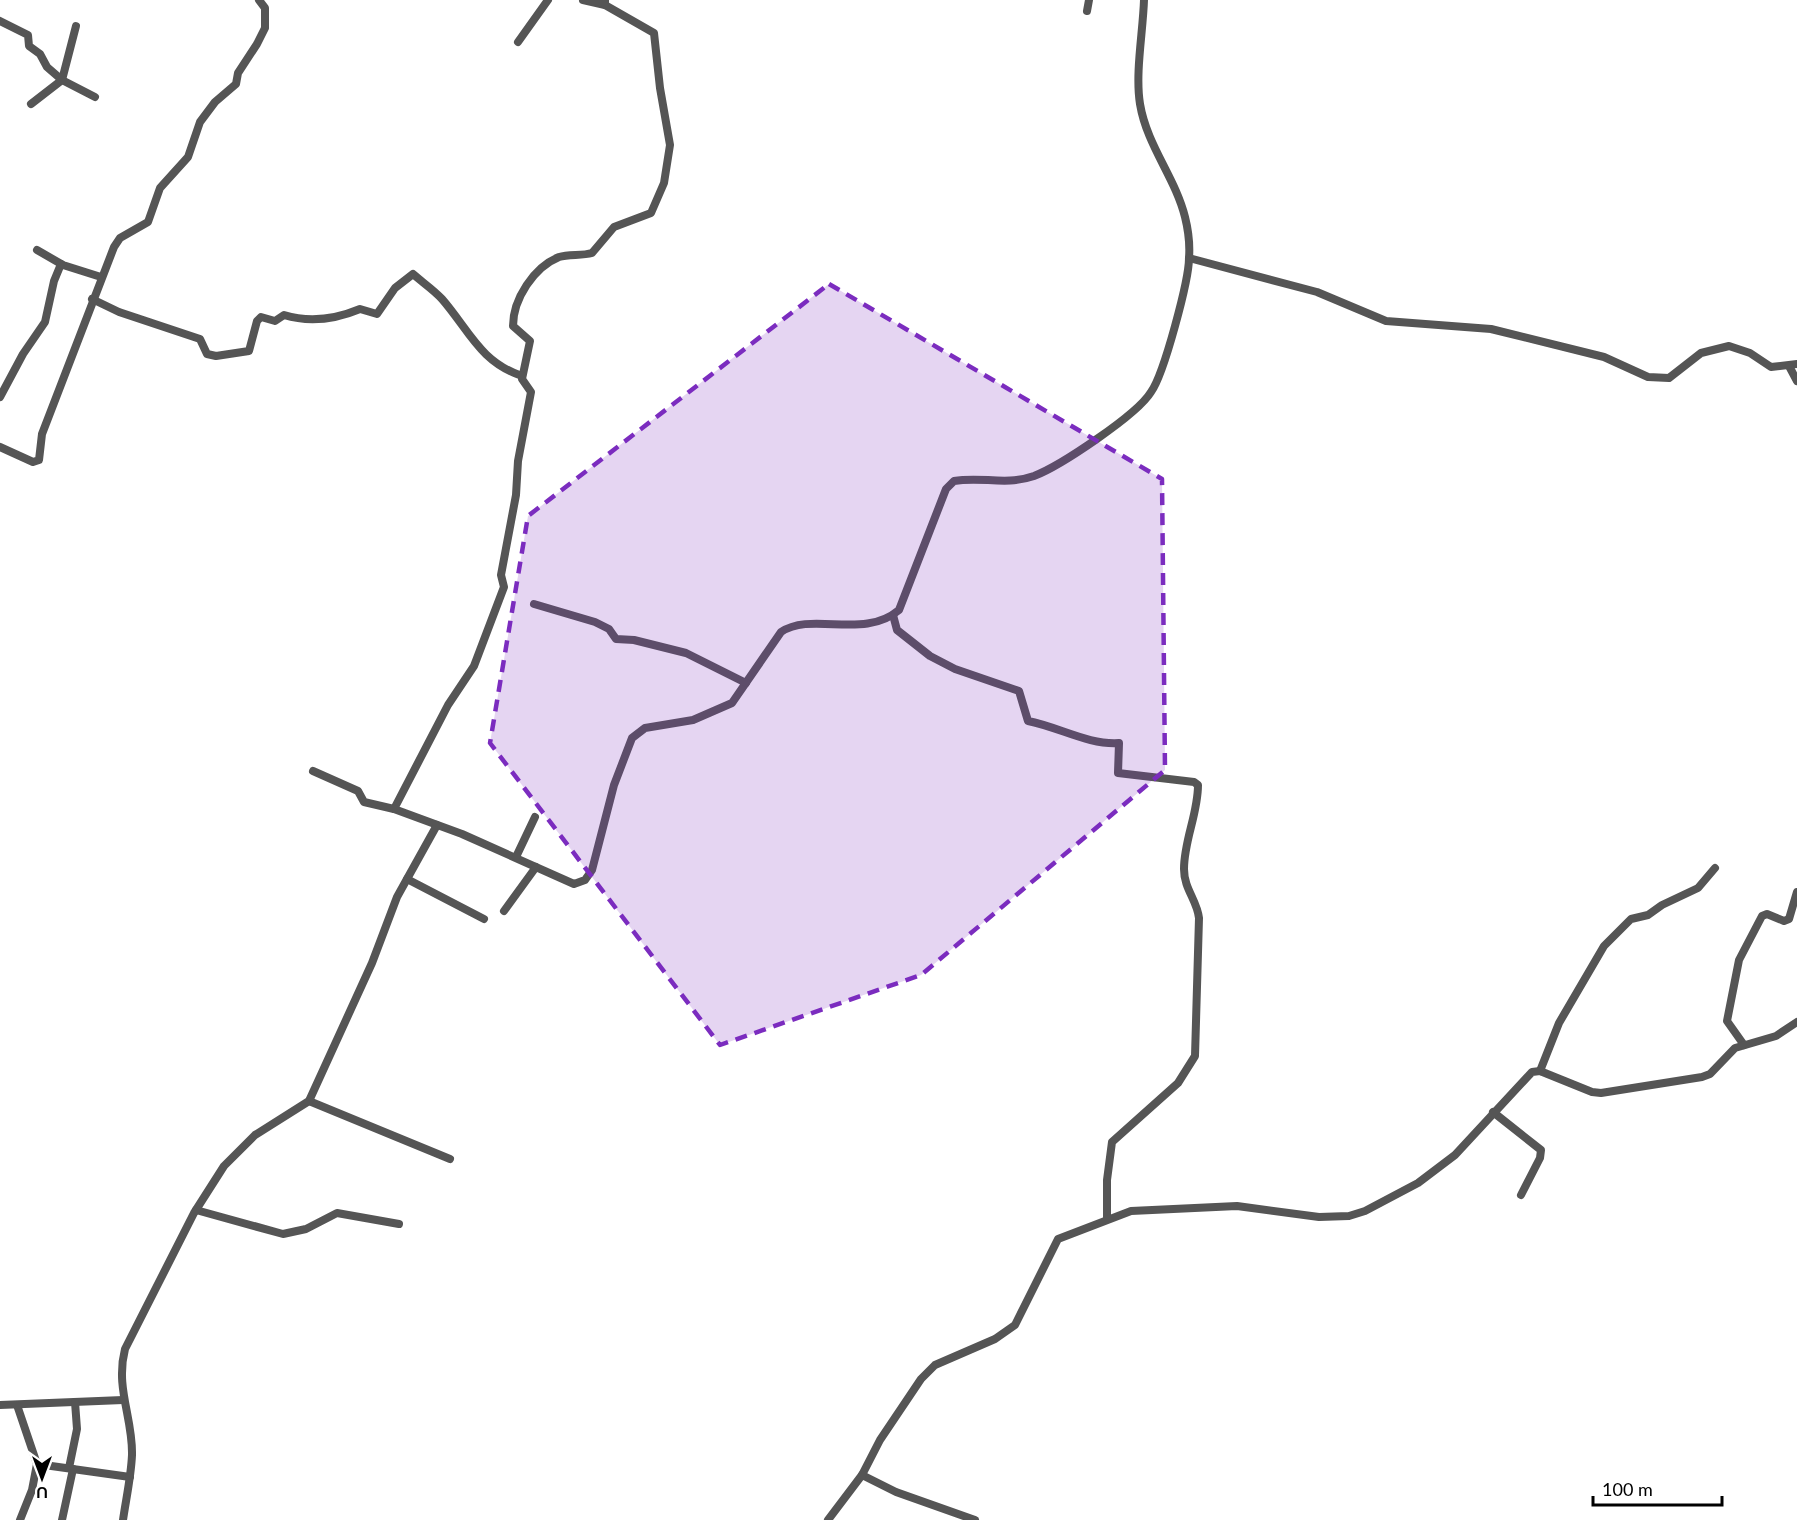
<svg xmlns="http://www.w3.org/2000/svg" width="1797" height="1520" font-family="Lato,sans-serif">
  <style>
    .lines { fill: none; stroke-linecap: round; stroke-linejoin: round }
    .street { stroke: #555; stroke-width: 8 }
    .marked { fill: #7b2cbf; fill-opacity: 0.2; stroke: #7b2cbf; stroke-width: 4.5; stroke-dasharray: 12 8; stroke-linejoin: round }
  </style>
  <rect width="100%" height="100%" fill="#fff"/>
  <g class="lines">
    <!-- street -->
    <g class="street">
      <polyline points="583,0 605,5"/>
      <path d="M605 0V5L654 33 660 88 670 145 664 183 651 213 614 227 592 253C582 256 569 254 559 257 534 267 513 299 513 326L530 341 522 379 531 392 518 461 516 495 501 575 504 587 474 666 448 705 394 809 462 834 574 884 585 880 592 870 614 785 632 738 645 728 693 720 732 703 781 632C812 611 864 640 899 610L946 489 954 481C982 476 1005 486 1034 476 1060 466 1137 415 1151 392 1164 374 1189 280 1189 258 1190 245 1188 229 1185 217 1175 177 1147 146 1140 104 1135 73 1143 32 1144 0"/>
      <polyline points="1087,11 1089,0"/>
      <polyline points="0,21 28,35 29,46 40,54 47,67 62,80 95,97"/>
      <polyline points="518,42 548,0"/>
      <polyline points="31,104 62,80 76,26"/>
      <polyline points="37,250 63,265 101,277"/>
      <polyline points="1189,258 1317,292 1386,321 1491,329 1604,357 1648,377 1669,378 1701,353 1729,346 1750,353 1771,367 1797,364"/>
      <path d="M92 299 119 312 200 339 207 354 216 356 249 351 257 321 261 317 275 321 284 315C310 323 336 319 360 309L377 314 395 288 413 274C422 282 434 290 442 299 469 330 480 362 522 376"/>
      <polyline points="1789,366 1797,381"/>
      <polyline points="0,397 23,354 45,322 54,281 61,264"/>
      <polyline points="0,447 33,462 39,460 42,434 114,247 120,238 148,222 160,188 188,157 200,122 215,102 236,84 238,73 257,44 265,28 265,8 259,0"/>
      <polyline points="534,604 595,622 609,629 616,639 634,640 686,653 746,683"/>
      <path d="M893 615 897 630 930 656 955 669 1019 691 1028 721C1059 727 1088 745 1119 743L1118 773 1194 782 1198 785C1198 814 1184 840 1184 869 1184 889 1197 900 1199 918L1195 1056 1178 1083 1112 1142 1107 1180V1219"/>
      <polyline points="313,771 358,791 364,802 394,809"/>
      <polyline points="516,857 535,817"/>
      <polyline points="407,879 484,919"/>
      <polyline points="504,911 536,867"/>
      <polyline points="1744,1045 1727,1021 1739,960 1762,916 1767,914 1784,921 1789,919 1797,892"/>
      <polyline points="1540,1071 1559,1023 1604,946 1631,919 1648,915 1662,905 1698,888 1715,868"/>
      <polyline points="309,1101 450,1159"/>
      <polyline points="1493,1112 1541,1150 1540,1158 1521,1195"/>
      <polyline points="196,1210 283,1234 306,1229 337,1213 399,1224"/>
      <polyline points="0,1405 123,1400"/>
      <polyline points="17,1405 37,1464 130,1477"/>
      <polyline points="69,1468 77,1429 75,1402"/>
      <polyline points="862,1475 896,1492 975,1520"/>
      <polyline points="20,1520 32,1490 37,1464"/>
      <polyline points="62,1520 73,1469"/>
      <path d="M123 1520C126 1499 131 1477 132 1455 133 1418 115 1388 125 1349L194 1213 224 1166 255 1135 309 1101 372 963 397 897 437 825"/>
      <polyline points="828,1520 862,1475 880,1440 921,1379 935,1365 995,1339 1015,1325 1058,1239 1131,1211 1237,1206 1319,1217 1349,1216 1365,1211 1418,1183 1455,1155 1532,1072 1540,1071 1592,1092 1601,1093 1702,1077 1710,1074 1735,1048 1776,1036 1797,1022"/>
    </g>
  </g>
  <!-- marked area -->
  <path class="marked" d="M829 284 1162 479 1165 770 921 975 720 1045 490 743 528 516Z"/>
  <!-- north arrow -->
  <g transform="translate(42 1478) rotate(180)" stroke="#ffffff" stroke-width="4.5" paint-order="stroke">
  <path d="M0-4.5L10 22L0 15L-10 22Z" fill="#000000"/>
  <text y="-9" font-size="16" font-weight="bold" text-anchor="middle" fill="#000000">U</text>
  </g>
  <!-- scale -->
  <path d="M1593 1496v9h129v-9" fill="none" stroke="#000000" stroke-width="3"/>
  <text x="1602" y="1496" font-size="18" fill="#000000" stroke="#ffffff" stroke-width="4.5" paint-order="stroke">100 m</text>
</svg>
